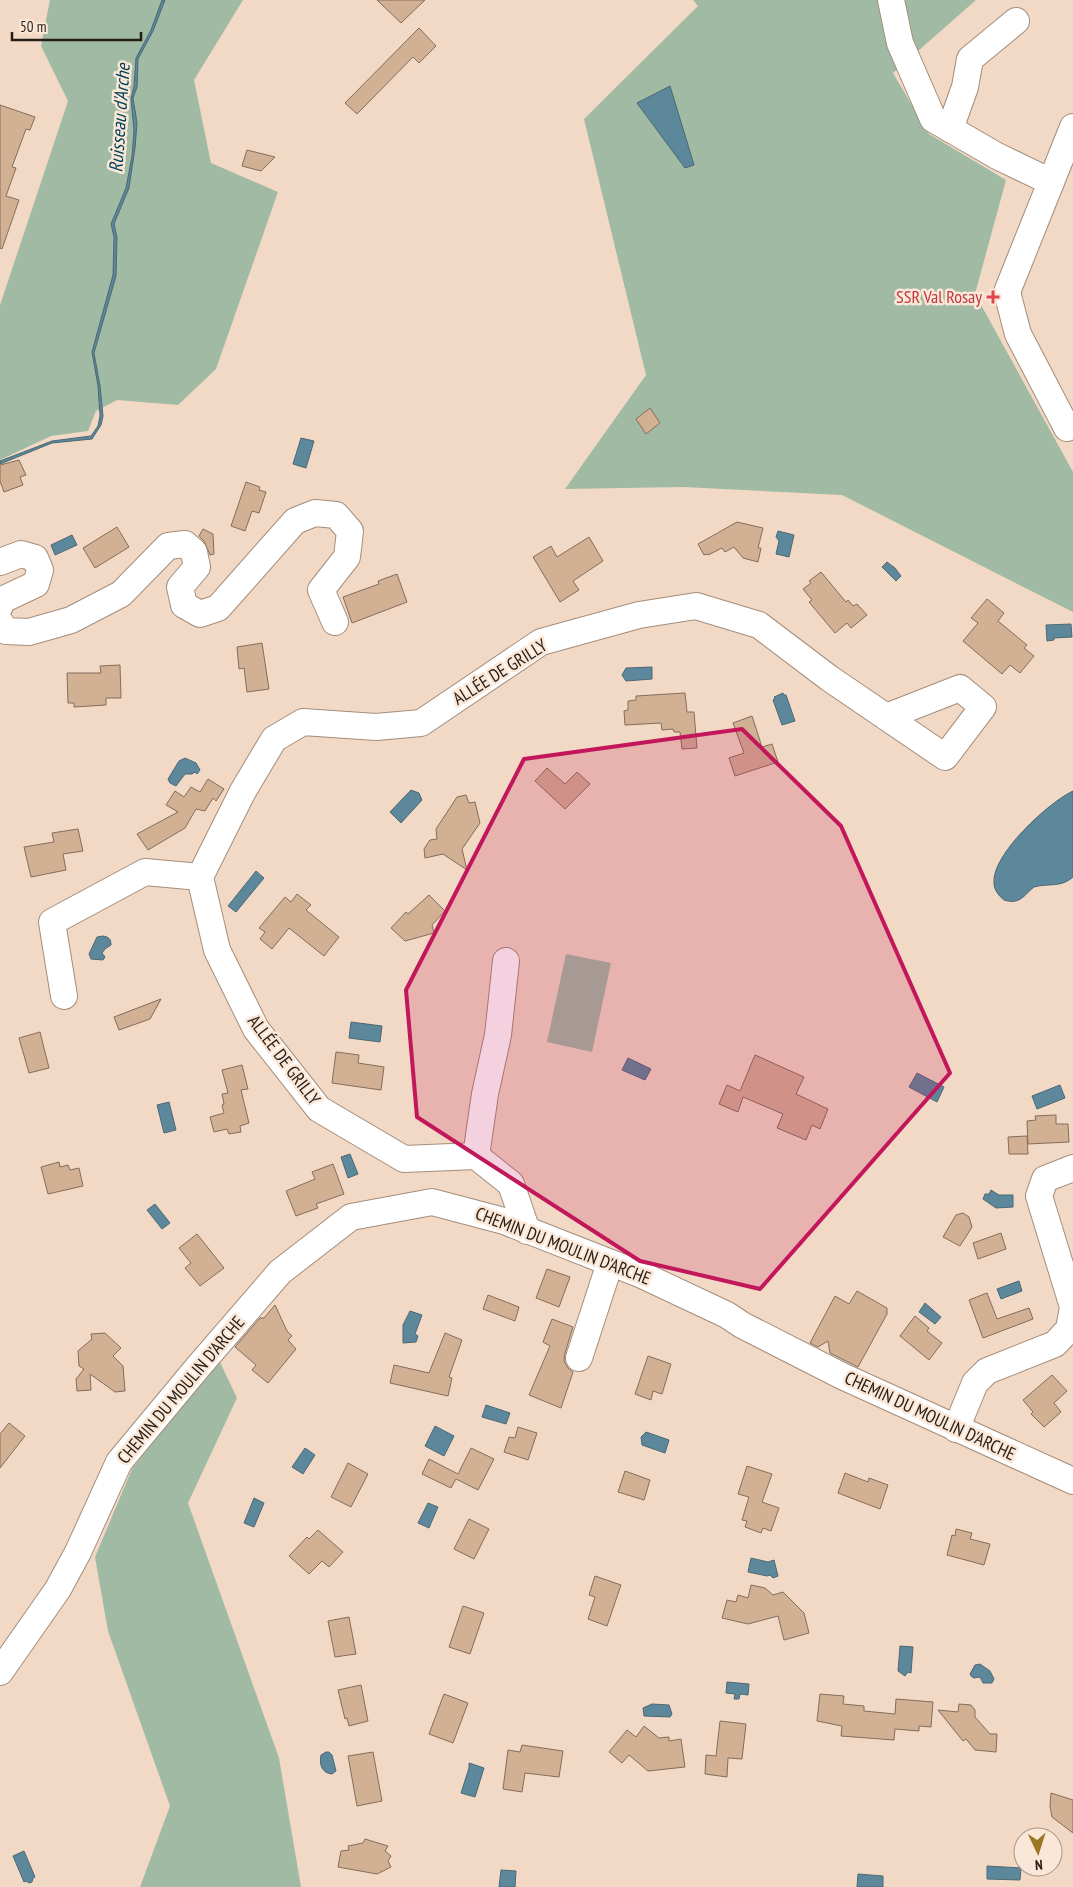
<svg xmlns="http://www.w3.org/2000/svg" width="1073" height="1887" font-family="'PT Sans Narrow',sans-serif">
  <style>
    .green { fill: #a0baa3 }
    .water { fill: #5d889b; stroke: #4c6873 }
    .building { fill: #d2b094; stroke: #836d5c }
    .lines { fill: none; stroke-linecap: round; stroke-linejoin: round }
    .minor-casing { stroke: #a48d7b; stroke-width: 28 }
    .minor { stroke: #fff; stroke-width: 26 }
    .marked { fill: #c2185b; fill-opacity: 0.2; stroke: #c2185b; stroke-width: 4; stroke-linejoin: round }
    .health-dot { fill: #e0444e; stroke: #fbe7d7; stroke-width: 2 }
    .labels { text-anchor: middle; stroke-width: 5; stroke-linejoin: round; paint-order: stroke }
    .health-label { font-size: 18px; fill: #be3a42; stroke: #fbe7d7; text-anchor: end }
    .street-label { font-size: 18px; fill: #261e16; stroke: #fbe7d7 }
    .water-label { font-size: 19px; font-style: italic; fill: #014358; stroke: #fbe7d7 }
  </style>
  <rect width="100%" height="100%" fill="#f2d9c5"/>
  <!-- green -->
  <g class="green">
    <polygon points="50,0 243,0 194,80 211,163 278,192 216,369 178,405 117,400 96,411 88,431 51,436 0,460 0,305 68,101 41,46"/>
    <polygon points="693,0 976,0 893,73 929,134 1006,180 975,294 1073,472 1073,612 842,495 683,487 565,489 646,375 584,119 698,6"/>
    <polygon points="566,954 611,963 592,1052 547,1042"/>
    <polygon points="218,1358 237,1398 188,1503 279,1758 301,1887 140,1887 170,1806 108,1631 95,1557 132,1469"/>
  </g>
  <!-- water -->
  <g class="water">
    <polygon points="162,0 165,0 153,31 138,59 137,87 133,98 137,123 135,148 129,188 114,224 117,237 116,276 94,353 100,386 103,416 101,425 92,439 52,443 0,464 0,461 52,441 91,436 98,426 100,416 98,386 92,352 113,275 114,237 111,224 126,188 132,156 134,131 131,99 134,86 136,58 151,30"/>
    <polygon points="670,86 694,165 685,168 637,103"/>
    <polygon points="301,438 314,441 306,468 293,464"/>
    <polygon points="778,531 794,535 789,557 776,554 779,541 776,537"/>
    <polygon points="72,535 77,545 55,555 51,545"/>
    <polygon points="887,562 895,568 901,576 896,581 882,567"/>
    <polygon points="1071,624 1072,637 1054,638 1054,640 1047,641 1046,625"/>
    <polygon points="652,667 652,679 626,681 622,675 626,668"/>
    <polygon points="783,693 784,695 786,695 795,721 782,725 773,700 775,698 774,697"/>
    <polygon points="185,758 196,763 200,770 197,774 195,772 192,774 185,774 176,786 170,783 168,779 179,761"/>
    <polygon points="411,790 419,793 422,800 401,823 390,812"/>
    <path d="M1073 791V877C1061 888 1048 883 1034 887 1023 896 1020 905 1004 900 999 896 994 890 994 883 991 855 1049 802 1073 791Z"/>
    <polygon points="256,871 264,878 236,912 228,906"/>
    <path d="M103 936C109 937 111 939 111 945L105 949 102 953 105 957 103 960 91 959 89 954 97 937Z"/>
    <polygon points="351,1022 382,1026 380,1042 349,1038"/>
    <polygon points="628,1058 651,1069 645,1080 622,1070"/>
    <polygon points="917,1073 944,1087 937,1102 909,1087"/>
    <polygon points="1060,1085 1065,1098 1037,1109 1032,1096"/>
    <polygon points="169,1102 176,1130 164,1133 157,1105"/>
    <polygon points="350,1154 358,1174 348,1178 341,1157"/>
    <polygon points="991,1190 999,1195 1013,1195 1013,1207 996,1208 983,1199 985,1194 989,1194"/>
    <polygon points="155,1204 170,1223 162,1229 147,1210"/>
    <polygon points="1019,1281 1022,1291 1001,1299 997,1289"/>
    <polygon points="925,1303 941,1317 935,1324 919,1312"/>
    <polygon points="410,1311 422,1315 415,1334 418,1336 416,1342 403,1343 403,1325"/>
    <polygon points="486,1405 510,1413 506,1424 482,1417"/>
    <polygon points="435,1426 454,1436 444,1456 425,1446"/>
    <polygon points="646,1432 669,1440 665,1453 642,1445 641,1437"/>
    <polygon points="305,1448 315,1455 303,1474 292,1467"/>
    <polygon points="254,1498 264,1503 254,1527 244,1523"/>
    <polygon points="428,1503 438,1507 429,1528 418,1523"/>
    <polygon points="751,1558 768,1562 774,1560 778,1576 773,1578 770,1575 767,1576 748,1572"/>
    <polygon points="900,1646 913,1647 911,1673 908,1672 905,1676 898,1671"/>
    <polygon points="980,1664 990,1671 994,1679 992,1683 983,1683 980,1677 974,1678 971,1676 970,1674 975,1665"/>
    <polygon points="727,1682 749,1684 748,1695 740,1694 739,1699 734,1699 735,1694 726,1693"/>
    <polygon points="652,1704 669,1705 672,1714 670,1717 644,1716 643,1708"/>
    <path d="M326 1752H329L332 1755 336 1771 332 1774C322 1773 319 1765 321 1755Z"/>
    <polygon points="469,1763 484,1768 475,1797 461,1793 469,1768"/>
    <polygon points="24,1851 35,1877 33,1878 32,1882 29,1883 26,1881 24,1882 13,1856"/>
    <polygon points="987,1866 1021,1868 1020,1880 987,1879"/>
    <polygon points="501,1870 516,1871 515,1887 499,1887"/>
    <polygon points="858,1874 883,1876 883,1887 857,1887"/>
  </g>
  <!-- building -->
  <g class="building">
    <polygon points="377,0 425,0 401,23"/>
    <polygon points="419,28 436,46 419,63 413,57 357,114 345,103"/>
    <polygon points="0,105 35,117 30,130 26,129 12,167 16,168 6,196 19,200 2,249 0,248"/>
    <polygon points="247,150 275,157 261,171 242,166"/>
    <polygon points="650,408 660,423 646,434 636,419"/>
    <polygon points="19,460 26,475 20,477 23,485 4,492 0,481 0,465"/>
    <polygon points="246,482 260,487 259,490 266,492 259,513 252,511 245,531 231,526"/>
    <polygon points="737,522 763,528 758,548 761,548 758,562 743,558 734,547 725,552 722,548 708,555 707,554 704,555 698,544"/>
    <polygon points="117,527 129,547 95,568 83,548"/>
    <polygon points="203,529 213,534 214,554 210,555 204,541 199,536"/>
    <polygon points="589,537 603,561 573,581 579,590 560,602 533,557 551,546 557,557"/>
    <polygon points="821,572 846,602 848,600 853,606 857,604 867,615 851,628 847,623 835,633 809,602 812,600 803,589 811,583 809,581"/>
    <polygon points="397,574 407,602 352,623 343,597 379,584 378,581"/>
    <polygon points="987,599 1004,613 998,621 1027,645 1024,648 1034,656 1020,673 1010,665 1002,674 963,641 978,623 971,618"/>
    <polygon points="262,643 269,689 247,692 244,668 239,669 237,647"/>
    <polygon points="120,665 121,698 106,698 106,705 74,707 74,703 68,703 67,673 101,673 100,666"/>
    <polygon points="685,693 687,712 694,712 697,748 682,749 680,732 674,732 673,729 662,730 661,723 625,725 624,711 628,710 628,701 636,700 636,696"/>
    <polygon points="752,716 762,747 772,744 778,762 735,776 729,758 744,753 733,723"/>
    <polygon points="547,768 565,784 577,772 590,784 565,809 535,781"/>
    <polygon points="208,779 224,789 216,801 213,798 205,811 196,809 185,828 148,850 137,834 178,812 166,805 175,791 184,797 191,787 200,792"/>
    <polygon points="466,795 469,803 475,802 480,823 462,849 467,870 443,854 425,858 424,849 430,840 437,839 436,829 457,797"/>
    <polygon points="78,829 83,851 63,854 66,870 31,877 24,847 54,842 52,833"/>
    <polygon points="297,894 311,905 306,910 339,937 324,956 289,928 272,949 260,939 265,932 259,928 285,897 291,902"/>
    <polygon points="429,895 445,911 432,925 434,933 405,941 391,928 406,912 408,914"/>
    <polygon points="161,999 150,1019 119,1030 114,1017"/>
    <polygon points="40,1032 49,1068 29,1073 19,1038"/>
    <polygon points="336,1052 359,1055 358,1063 384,1067 381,1090 332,1083"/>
    <polygon points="755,1055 804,1077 796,1094 828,1109 820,1129 812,1125 806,1140 777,1128 783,1114 743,1097 738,1112 719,1104 727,1085 740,1091"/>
    <polygon points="242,1065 248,1089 241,1090 249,1123 240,1126 241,1132 229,1134 227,1129 214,1132 210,1117 224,1113 222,1105 224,1104 222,1094 228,1093 222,1070"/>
    <polygon points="1056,1115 1056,1124 1068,1124 1069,1142 1028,1144 1027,1121 1036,1120 1035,1116"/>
    <polygon points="1027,1136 1028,1154 1009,1154 1008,1137"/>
    <polygon points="59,1162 60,1167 68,1165 70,1170 79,1168 83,1186 48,1194 41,1167"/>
    <polygon points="333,1164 344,1194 316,1204 318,1208 296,1216 286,1191 315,1179 312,1172"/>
    <polygon points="963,1213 969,1217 972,1227 960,1246 943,1237 956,1215"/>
    <polygon points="1001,1233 1006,1249 978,1259 973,1243"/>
    <polygon points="197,1234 224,1268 200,1286 185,1268 191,1263 179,1248"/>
    <polygon points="547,1269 570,1277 559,1307 536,1298"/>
    <polygon points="857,1291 887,1308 887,1314 858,1367 830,1353 828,1341 818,1347 810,1343 835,1296 849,1304"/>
    <polygon points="987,1293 997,1319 1029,1308 1033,1319 983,1338 969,1300"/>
    <polygon points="488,1295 519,1307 515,1321 483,1309"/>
    <polygon points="275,1305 287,1331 292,1336 288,1340 296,1349 268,1383 252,1370 256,1365 235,1347 260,1318 264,1318"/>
    <polygon points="915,1316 929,1328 927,1331 942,1343 929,1360 900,1336"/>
    <polygon points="552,1319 573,1327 565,1353 564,1361 568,1368 573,1372 561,1408 529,1395 550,1346 543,1342"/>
    <polygon points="105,1333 121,1348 113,1356 123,1366 125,1391 115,1392 90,1374 91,1390 77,1391 76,1379 84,1369 79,1366 78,1351 92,1339 91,1334"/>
    <polygon points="445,1333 462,1340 449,1377 452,1378 448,1396 390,1383 394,1365 429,1373"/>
    <polygon points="648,1356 671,1364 662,1394 653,1391 651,1400 635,1394"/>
    <polygon points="1052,1375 1067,1391 1054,1403 1061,1412 1044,1427 1031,1414 1033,1412 1023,1400"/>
    <polygon points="9,1423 25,1436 0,1468 0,1434"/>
    <polygon points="518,1427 537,1433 528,1460 504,1452 509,1437 515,1438"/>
    <polygon points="471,1448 494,1459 478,1490 456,1479 451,1488 422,1474 429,1459 458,1474"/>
    <polygon points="348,1463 368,1474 351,1507 331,1497"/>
    <polygon points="747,1466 772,1474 762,1502 779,1508 771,1531 763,1528 761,1533 745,1527 747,1521 742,1520 749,1497 738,1494"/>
    <polygon points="625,1471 650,1480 644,1500 618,1492"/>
    <polygon points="845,1473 868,1482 869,1478 888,1485 880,1509 838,1493"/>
    <polygon points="469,1519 489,1529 474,1559 454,1549"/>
    <polygon points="956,1529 972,1533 970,1539 990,1544 984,1565 947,1555 952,1535 955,1536"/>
    <polygon points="318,1530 343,1552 329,1567 322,1561 309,1574 289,1556 307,1537 309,1539"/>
    <polygon points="595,1576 621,1585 607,1626 588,1619 595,1597 589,1595"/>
    <polygon points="751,1585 765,1588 773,1595 783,1592 804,1613 809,1633 784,1640 778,1616 748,1624 722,1618 727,1600 736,1602 738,1595 748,1598"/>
    <polygon points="463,1606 484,1613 470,1654 449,1647"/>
    <polygon points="349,1617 356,1654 335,1657 328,1621"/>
    <polygon points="361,1685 368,1721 349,1726 347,1718 345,1719 338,1690"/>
    <polygon points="444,1694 468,1703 453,1743 429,1734"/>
    <polygon points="820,1694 844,1696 843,1704 864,1706 864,1711 895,1714 896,1699 933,1702 931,1727 919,1726 919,1731 895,1729 894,1740 841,1736 842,1726 817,1721"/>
    <polygon points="959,1704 971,1705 975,1710 975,1717 990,1734 997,1734 996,1752 975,1750 966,1739 963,1741 938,1710 958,1712"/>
    <polygon points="720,1721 746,1724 742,1759 728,1758 727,1777 705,1774 706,1755 716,1756"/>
    <polygon points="644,1726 659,1738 669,1737 669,1741 681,1739 685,1767 648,1771 629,1755 622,1763 609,1752 627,1730 636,1737"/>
    <polygon points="522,1745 563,1751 559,1777 525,1773 522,1792 503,1789 508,1750 520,1752"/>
    <polygon points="373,1752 382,1801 357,1806 348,1756"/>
    <polygon points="1051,1793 1073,1800 1073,1833 1052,1817 1050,1806"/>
    <polygon points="365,1839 388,1846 385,1851 391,1856 388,1861 391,1867 377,1874 338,1867 341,1851 349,1850 348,1846 363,1843"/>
  </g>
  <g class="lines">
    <defs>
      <g id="minor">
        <polyline points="891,0 900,43 933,119 997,156 1051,182 1073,127"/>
        <polyline points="950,129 965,87 970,59 1016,21"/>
        <polyline points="1051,182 1007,292 1018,334 1067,428"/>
        <polyline points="0,562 21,554 35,558 40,570 36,584 2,600 0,606"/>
        <polyline points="0,622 6,631 29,632 71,620 121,594 168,546 185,544 194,552 197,567 180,587 184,605 200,614 218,608 295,521 315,513 336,515 350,531 347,557 321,590 335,622"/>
        <polyline points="64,996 52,922 145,872 200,877"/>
        <polyline points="476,1156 485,1094 498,1035 506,961"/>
        <polyline points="527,1231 511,1184 476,1156 404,1159 319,1109 256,1029 217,950 200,877 243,791 274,739 303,722 376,727 421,723 541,642 639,615 696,606 759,625 829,678 945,757 983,707 960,688 886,717"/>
        <polyline points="579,1358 610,1263"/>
        <polyline points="956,1429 975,1383 987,1371 1055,1344 1069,1329 1073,1307 1039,1196 1045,1179 1073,1168"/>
        <polyline points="0,1672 58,1589 78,1552 119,1462 198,1367 280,1272 351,1217 432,1202 504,1221 642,1275 727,1315 742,1325 842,1376 1073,1481"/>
      </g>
    </defs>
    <!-- minor casing -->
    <use href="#minor" class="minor-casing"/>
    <!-- minor -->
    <use href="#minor" class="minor"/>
  </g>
  <!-- marked area -->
  <path class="marked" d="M742 729 841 826 950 1073 760 1289 640 1261 417 1117 406 990 524 759Z"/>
  <!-- markers -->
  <path class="health-dot" d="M990.5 289.5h5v5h5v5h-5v5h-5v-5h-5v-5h5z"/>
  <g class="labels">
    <!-- health labels -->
    <g class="health-label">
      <text x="982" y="303">SSR Val Rosay</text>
    </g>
    <!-- street labels -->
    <g class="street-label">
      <text transform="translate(500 672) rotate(-32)" y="6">ALLÉE DE GRILLY</text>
      <text transform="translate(284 1060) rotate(53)" y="6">ALLÉE DE GRILLY</text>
      <text transform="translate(563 1246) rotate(21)" y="6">CHEMIN DU MOULIN D'ARCHE</text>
      <text transform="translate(181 1390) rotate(-50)" y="6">CHEMIN DU MOULIN D'ARCHE</text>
      <text transform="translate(930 1416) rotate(25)" y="6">CHEMIN DU MOULIN D'ARCHE</text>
    </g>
    <!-- water labels -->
    <g class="water-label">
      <text transform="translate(119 118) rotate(-86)" y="7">Ruisseau d'Arche</text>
    </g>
  </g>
  <!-- north arrow -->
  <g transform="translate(1038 1852) rotate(176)"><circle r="24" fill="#fbe7d7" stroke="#a6978a"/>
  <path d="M0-4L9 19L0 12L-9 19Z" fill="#9a7822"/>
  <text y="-8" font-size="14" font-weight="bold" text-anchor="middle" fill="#261e16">N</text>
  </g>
  <!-- scale -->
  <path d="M12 32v8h129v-8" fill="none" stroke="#261e16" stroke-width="2.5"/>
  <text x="20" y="32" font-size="15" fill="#261e16" stroke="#fbe7d7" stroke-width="4" paint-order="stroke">50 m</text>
</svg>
